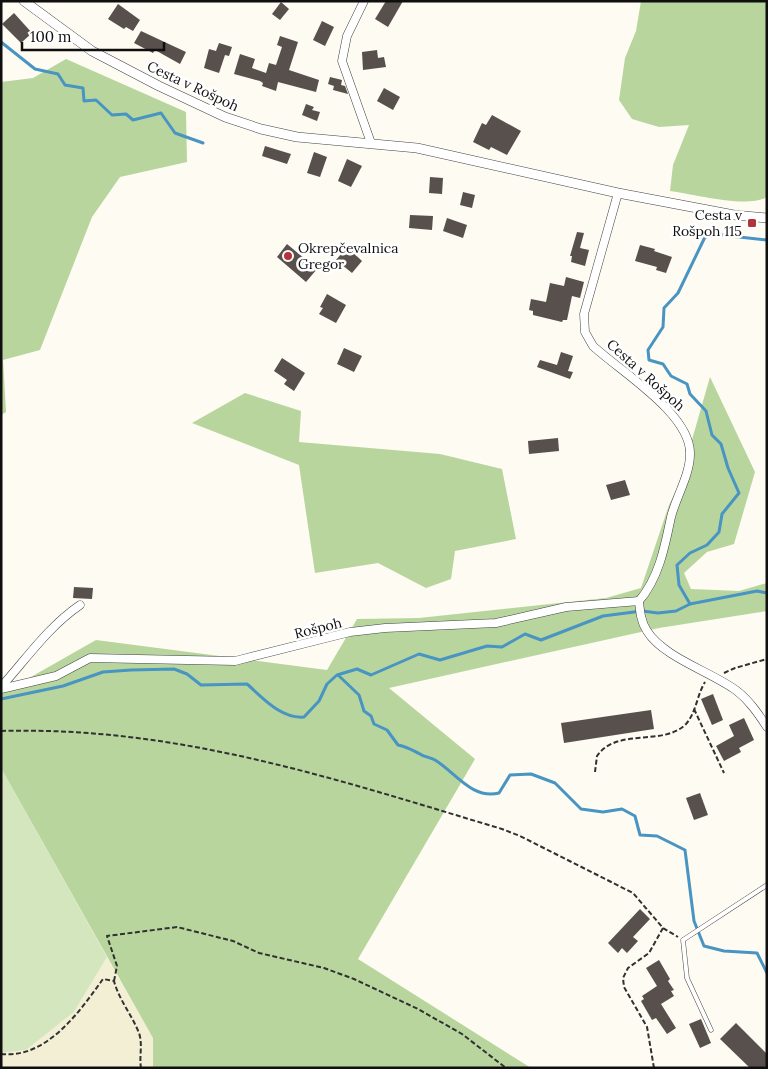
<svg xmlns="http://www.w3.org/2000/svg" width="768" height="1069" font-family="Lora,serif">
  <style>
    .farmland { fill: #f2efd4 }
    .green { fill: #d4e6be }
    .forest { fill: #b8d59e }
    .lines { fill: none; stroke-linecap: round; stroke-linejoin: round }
    .stream { stroke: #4894c2; stroke-width: 3 }
    .building { fill: #57504c }
    .service-casing { stroke: #424242; stroke-width: 5 }
    .minor-casing { stroke: #424242; stroke-width: 9 }
    .tertiary-casing { stroke: #424242; stroke-width: 10 }
    .path { stroke: #313131; stroke-width: 2; stroke-dasharray: 5 2.5; stroke-linecap: butt }
    .service { stroke: #fff; stroke-width: 4 }
    .minor { stroke: #fff; stroke-width: 8 }
    .tertiary { stroke: #fff; stroke-width: 9 }
    .poi-dot { fill: #b3323c; stroke: #fff; stroke-width: 2 }
    .labels { text-anchor: middle; stroke-width: 5; stroke-linejoin: round; paint-order: stroke }
    .street-label { font-size: 14px; fill: #0f0f0f; stroke: #fff }
    .poi-label { font-size: 14px; fill: #0f0f0f; stroke: #fff; text-anchor: end }
  </style>
  <rect width="100%" height="100%" fill="#fefbf2"/>
  <!-- farmland -->
  <polygon class="farmland" points="107,957 153,1038 153,1068 1,1068 1,1053 26,1050 74,1012"/>
  <!-- green -->
  <polygon class="green" points="1,768 107,957 74,1012 26,1050 1,1053"/>
  <!-- forest -->
  <g class="forest">
    <path d="M641 1H767V197C749 209 693 194 670 191L673 165 689 125 659 127 632 119 619 100 625 58 636 31Z"/>
    <polygon points="66,59 186,112 187,162 120,177 92,217 40,350 3,360 6,412 1,415 1,82 33,78"/>
    <polygon points="710,377 755,472 734,544 707,552 684,573 691,589 739,591 767,583 767,611 659,628 389,688 475,759 358,959 531,1068 153,1068 153,1038 1,768 1,694 96,640 327,670 357,619 419,618 606,598 641,588 669,505 679,485"/>
    <polygon points="245,393 301,411 299,442 440,454 502,469 516,539 455,551 451,579 426,588 378,563 315,573 299,465 192,423"/>
  </g>
  <g class="lines">
    <!-- stream -->
    <g class="stream">
      <polyline points="1,42 35,69 58,74 65,85 83,88 84,101 96,100 112,115 126,114 133,120 161,113 175,133 203,143"/>
      <polyline points="690,604 679,585 677,565 690,553 707,545 719,532 722,514 739,493 728,468 721,444 712,435 706,411 690,394 687,384 671,376 663,364 649,360 648,350 663,327 664,308 678,293 705,237 721,235 767,240"/>
      <path d="M338 675 359 695 364 711 371 716 374 724 387 730 398 745C408 747 412 750 420 754 424 757 430 757 435 760 455 772 472 800 499 793L510 775 531 774 555 783 581 809 603 812 622 809 635 816 640 835 657 836 685 850 694 921 704 946 724 951 757 953 767 973"/>
      <path d="M1 699 63 686 103 672 131 670 174 669 187 674 201 685 247 684C263 698 281 719 304 717L319 701 327 684 337 675 357 669 371 675 419 654 440 660 487 646 502 647 525 634 541 640 603 616 642 611 658 613 676 611 690 604 757 591 767 593"/>
    </g>
  </g>
  <!-- building -->
  <g class="building">
    <polygon points="386,1 403,1 388,27 375,19"/>
    <polygon points="281,2 289,9 280,20 272,14"/>
    <polygon points="118,4 140,20 133,31 126,27 124,29 108,19"/>
    <polygon points="14,13 32,33 21,43 2,24"/>
    <polygon points="322,21 334,27 325,46 313,40"/>
    <polygon points="141,31 186,52 180,64 155,50 153,53 134,43"/>
    <polygon points="280,36 298,42 289,70 319,80 316,92 278,82 276,91 262,86 263,83 260,81 234,74 240,54 255,59 252,68 266,73 269,63 276,65 282,47 277,45"/>
    <polygon points="219,43 232,47 229,56 225,55 219,73 204,68 209,49 216,51"/>
    <polygon points="377,50 378,58 384,57 386,67 363,70 362,52"/>
    <polygon points="330,77 342,80 341,85 345,86 348,94 333,90 334,86 328,84"/>
    <polygon points="384,88 400,97 393,110 377,101"/>
    <polygon points="306,104 314,107 312,110 320,112 317,121 302,115"/>
    <polygon points="492,115 521,131 507,155 491,147 489,150 473,142 482,123 486,125"/>
    <polygon points="265,146 291,154 287,164 262,156"/>
    <polygon points="314,152 327,157 320,177 307,173"/>
    <polygon points="347,159 362,166 351,187 338,181"/>
    <polygon points="430,177 443,178 442,194 429,193"/>
    <polygon points="463,192 475,195 472,208 460,205"/>
    <polygon points="410,215 433,216 432,230 409,228"/>
    <polygon points="447,218 467,225 463,238 443,231"/>
    <polygon points="577,232 584,233 580,248 589,250 585,266 571,262 572,256 570,256"/>
    <polygon points="287,244 317,269 306,282 277,257"/>
    <polygon points="640,245 655,249 654,251 672,257 666,273 656,270 657,267 635,261"/>
    <polygon points="347,247 362,261 352,273 336,260"/>
    <polygon points="566,277 584,282 580,298 572,296 567,320 563,320 562,322 533,315 533,311 529,310 531,299 546,302 550,283 564,286"/>
    <polygon points="327,294 346,305 336,323 319,314 323,308 320,307"/>
    <polygon points="344,348 362,356 354,372 337,364"/>
    <polygon points="561,352 573,356 568,371 573,372 570,379 537,367 540,360 557,365"/>
    <polygon points="282,358 305,373 294,391 284,384 287,380 274,371"/>
    <polygon points="558,438 559,451 529,454 528,441"/>
    <polygon points="625,480 630,495 611,500 606,485"/>
    <polygon points="74,587 93,588 92,599 73,598"/>
    <polygon points="713,694 723,720 712,725 701,699"/>
    <polygon points="651,710 654,729 564,743 561,723"/>
    <polygon points="744,718 754,740 739,748 741,752 724,761 716,746 734,736 729,725"/>
    <polygon points="700,793 708,815 694,820 686,798"/>
    <polygon points="640,909 650,919 633,937 638,941 627,953 622,948 618,953 608,943"/>
    <polygon points="659,960 670,979 668,981 674,990 671,991 674,996 661,1004 676,1028 667,1034 656,1018 652,1020 641,1001 644,999 642,996 657,986 646,968"/>
    <polygon points="701,1019 711,1043 700,1048 689,1024"/>
    <polygon points="736,1023 767,1054 767,1068 750,1068 720,1039"/>
  </g>
  <g class="lines">
    <defs>
      <polyline id="service" points="711,1030 687,978 683,940 767,885"/>
      <g id="minor">
        <polyline points="364,1 347,36 342,61 371,143"/>
        <path d="M618 193 584 314 585 332 593 346C621 372 691 414 690 454 690 475 676 497 671 517 665 546 659 578 639 601"/>
        <path d="M639 601C640 612 641 622 647 631 664 658 712 672 737 691 750 701 759 715 767 727"/>
        <path d="M1 687C27 658 48 627 80 605"/>
        <polyline points="1,689 56,676 90,658 235,661 350,632 385,628 496,623 566,607 639,601"/>
      </g>
      <polyline id="tertiary" points="24,1 92,51 159,86 225,117 261,129 297,137 417,148 618,193 734,215 767,218"/>
    </defs>
    <!-- service casing -->
    <use href="#service" class="service-casing"/>
    <!-- minor casing -->
    <use href="#minor" class="minor-casing"/>
    <!-- tertiary casing -->
    <use href="#tertiary" class="tertiary-casing"/>
    <!-- path -->
    <g class="path">
      <polyline points="724,673 735,668 767,659"/>
      <polyline points="694,709 724,773"/>
      <path d="M1 731C178 726 335 779 502 829L520 836 633 893 663 928 678 937"/>
      <path d="M595 772 597 756C617 727 663 747 686 724 696 713 697 695 705 682"/>
      <polyline points="114,981 117,966 107,936 177,927 233,941 259,953 324,968 354,979 418,1009 462,1034 506,1068"/>
      <path d="M1 1054C47 1059 80 1011 103 979L114 981C119 1000 132 1015 139 1033 143 1045 139 1056 141 1068"/>
      <polyline points="654,1068 647,1027 624,987 623,978 628,968 649,953 663,928"/>
    </g>
    <!-- service -->
    <use href="#service" class="service"/>
    <!-- minor -->
    <use href="#minor" class="minor"/>
    <!-- tertiary -->
    <use href="#tertiary" class="tertiary"/>
  </g>
  <!-- markers -->
  <g class="poi-dot">
    <rect x="747" y="218" width="10" height="10" rx="2.5"/>
    <circle cx="288" cy="256" r="5"/>
  </g>
  <g class="labels">
    <!-- street labels -->
    <g class="street-label">
      <text transform="translate(193 86) rotate(25)" y="5">Cesta v Rošpoh</text>
      <text transform="translate(646 375) rotate(42)" y="5">Cesta v Rošpoh</text>
      <text transform="translate(318 628) rotate(-14)" y="5">Rošpoh</text>
    </g>
    <!-- poi labels -->
    <g class="poi-label">
      <text x="742" y="220">Cesta v<tspan x="742" dy="16">Rošpoh 115</tspan></text>
      <text x="298" y="253" text-anchor="start">Okrepčevalnica<tspan x="298" dy="16">Gregor</tspan></text>
    </g>
  </g>
  <!-- border -->
  <rect width="768" height="1069" fill="none" stroke="#0f0f0f" stroke-width="5"/>
  <!-- scale -->
  <path d="M22 42v8h142v-8" fill="none" stroke="#0f0f0f" stroke-width="2.5"/>
  <text x="30" y="42" font-size="15" fill="#0f0f0f" stroke="#ffffff" stroke-width="4" paint-order="stroke">100 m</text>
</svg>
